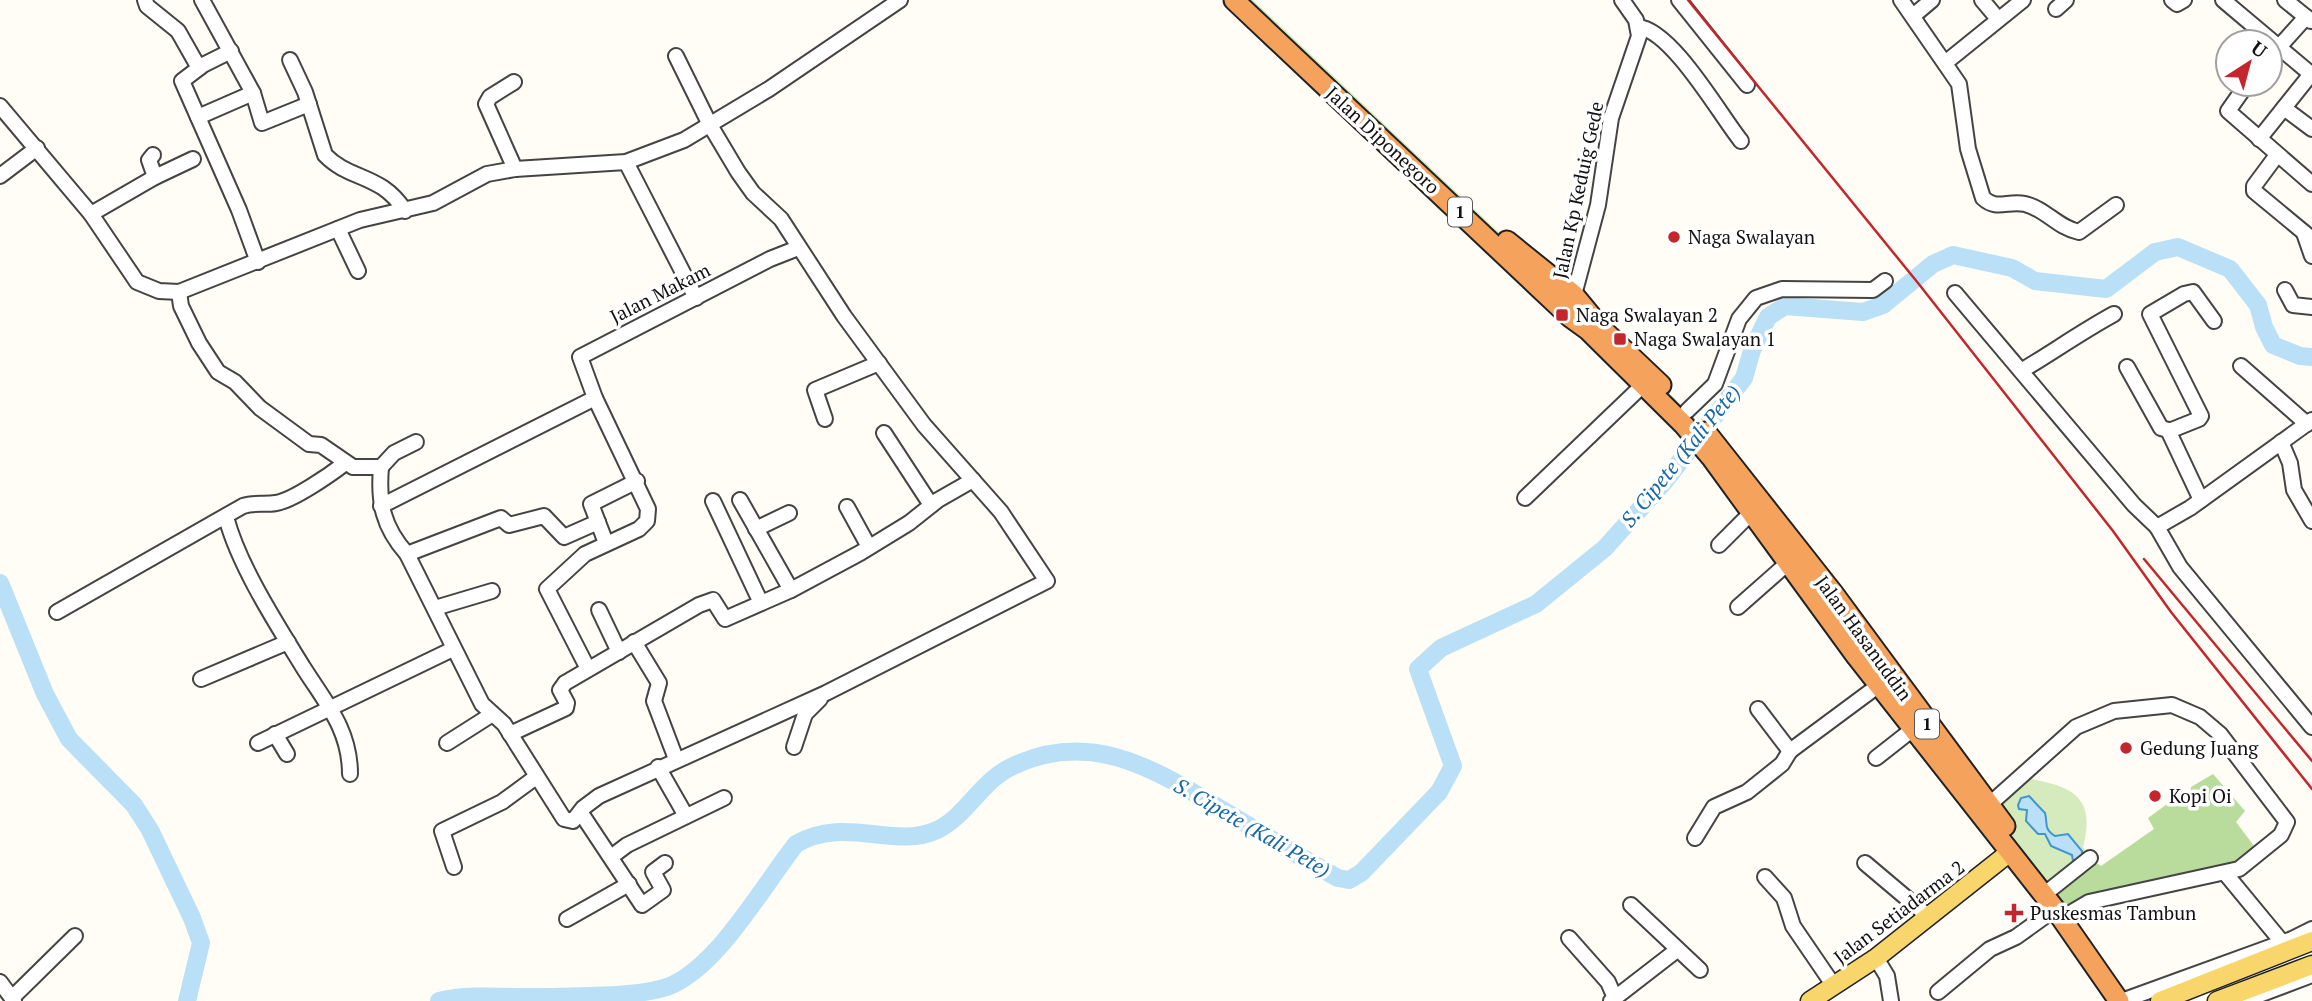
<svg xmlns="http://www.w3.org/2000/svg" width="2312" height="1001" font-family="'PT Serif',serif">
  <style>
    .green { fill: #d5ebbd }
    .forest { fill: #b9dc9c }
    .water { fill: #b9e0f7; stroke: #3f96cf; stroke-width: 2 }
    .lines { fill: none; stroke-linecap: round; stroke-linejoin: round }
    .river { stroke: #b9e0f7; stroke-width: 18 }
    .minor-casing { stroke: #444; stroke-width: 18 }
    .major-casing { stroke: #222; stroke-width: 21 }
    .highway-casing { stroke: #222; stroke-width: 23 }
    .minor { stroke: #fff; stroke-width: 14 }
    .major { stroke: #f9d66b; stroke-width: 18 }
    .highway { stroke: #f5a25d; stroke-width: 19 }
    .rail { stroke: #c4262e; stroke-width: 2.5 }
    .poi-dot { fill: #c4262e; stroke: #fff; stroke-width: 2.5 }
    .labels { text-anchor: middle; stroke-width: 7; stroke-linejoin: round; paint-order: stroke }
    .shield { fill: #fff; stroke: #585858; stroke-width: 2 }
    .shield-label { font-size: 18px; font-weight: bold; fill: #111 }
    .street-label { font-size: 19px; fill: #111; stroke: #fff }
    .poi-label { font-size: 19px; fill: #111; stroke: #fff; text-anchor: start }
    .water-label { font-size: 21px; font-style: italic; fill: #1768a6; stroke: #fff }
  </style>
  <rect width="100%" height="100%" fill="#fffdf5"/>
  <!-- green -->
  <path class="green" d="M1234 0H1253L1692 415 1722 450 1990 804 2022 773C2034 782 2041 780 2053 784 2088 794 2091 816 2083 847L2090 858 2051 889 1716 464Z"/>
  <!-- forest -->
  <polygon class="forest" points="2213,774 2245,811 2236,822 2260,854 2254,859 2067,915 2051,889 2090,858 2101,866 2154,829 2148,818 2174,799 2181,806 2190,801 2191,787"/>
  <!-- water -->
  <path class="water" d="M2029 796 2045 813C2048 824 2043 828 2055 836L2068 834 2082 851V858L2073 861 2072 855 2051 846 2045 834H2038L2026 821 2027 810 2019 809 2018 805 2021 798Z"/>
  <g class="lines">
    <!-- river -->
    <g class="river">
      <polyline points="0,583 45,694 69,739 134,805 150,830 192,918 201,943 187,1001"/>
      <path d="M439 1001C472 993 507 998 541 997 573 996 646 998 674 984 721 961 763 886 796 844 844 815 895 850 937 830 966 816 980 783 1009 768 1098 723 1168 779 1241 821 1273 840 1305 860 1338 878L1349 880 1361 873 1439 792 1453 766 1418 669 1441 648 1536 604 1605 548 1665 481 1744 378 1752 350 1768 317 1785 306 1863 312 1883 305 1933 264 1953 255 2012 268 2035 281 2106 289 2155 252 2178 247 2230 269 2258 305 2264 327 2273 345 2300 356 2312 357"/>
    </g>
    <defs>
      <g id="minor">
        <polyline points="145,0 147,6 178,31 199,68"/>
        <polyline points="202,0 253,93 262,123 309,104"/>
        <polyline points="1679,0 1747,85"/>
        <path d="M1901 0 1959 84 1968 149 1983 198C1997 211 2008 200 2025 204 2046 209 2058 228 2079 232L2116 205"/>
        <polyline points="1982,0 1998,19"/>
        <polyline points="2172,0 2177,4 2184,0"/>
        <polyline points="2223,0 2312,75"/>
        <polyline points="2285,0 2311,21"/>
        <polyline points="2056,9 2066,0"/>
        <polyline points="1913,16 1932,0"/>
        <path d="M1638 27C1672 30 1720 115 1741 141"/>
        <polyline points="231,51 203,65 182,81 239,210 258,262"/>
        <polyline points="2270,57 2306,17"/>
        <path d="M290 60 305 92 325 155C350 181 381 173 405 211"/>
        <polyline points="1945,63 2023,0"/>
        <polyline points="514,82 490,97 486,104 515,169"/>
        <polyline points="2247,84 2228,111 2312,184"/>
        <polyline points="0,106 91,214 137,282 159,291 179,292 360,220 433,203 487,174 515,169 626,162 684,140 769,89 900,0"/>
        <polyline points="2284,108 2312,129"/>
        <polyline points="198,117 253,93"/>
        <polyline points="2259,139 2311,74"/>
        <polyline points="2277,155 2254,186 2254,191 2312,239"/>
        <polyline points="626,162 696,298"/>
        <polyline points="0,176 37,148"/>
        <polyline points="155,177 193,159"/>
        <polyline points="91,214 155,177 149,160 153,155"/>
        <polyline points="338,229 358,271"/>
        <polyline points="2304,233 2312,256"/>
        <polyline points="2285,290 2293,305 2312,307"/>
        <path d="M179 292 181 306 199 343 218 372 235 382 260 408 309 444 321 445 353 467H381C378 503 383 527 407 554L482 704 504 724 564 819 573 821 583 808 599 796 826 693 1047 581 1001 512 924 425 844 316 781 219 753 193 738 172 710 125 676 56"/>
        <polyline points="1955,293 2134,505 2157,527"/>
        <polyline points="1570,300 1574,295 1598,205 1611,118 1639,36 1636,20 1622,0"/>
        <polyline points="2241,366 2307,424"/>
        <polyline points="2127,367 2161,428 2168,430 2201,500"/>
        <path d="M2021 371C2053 352 2081 332 2114 314"/>
        <polyline points="1687,411 1715,384 1739,319 1756,298 1782,289 1873,290 1885,281"/>
        <polyline points="825,419 815,390 879,363"/>
        <polyline points="2312,420 2190,508 2157,527 2180,567 2312,727"/>
        <polyline points="2169,431 2199,419 2201,416 2150,314 2184,294 2193,292 2214,321"/>
        <polyline points="884,433 931,505"/>
        <polyline points="2281,442 2290,463 2294,490 2312,521"/>
        <polyline points="381,467 394,453 416,442"/>
        <polyline points="1525,498 1643,385"/>
        <polyline points="740,500 791,590"/>
        <polyline points="713,501 761,603"/>
        <polyline points="381,506 595,398"/>
        <polyline points="847,507 869,547"/>
        <path d="M226 517C239 566 276 623 303 667 325 702 350 729 350 774"/>
        <polyline points="756,529 789,513"/>
        <polyline points="606,543 591,504 637,481"/>
        <polyline points="1719,545 1753,511"/>
        <polyline points="407,554 501,518 509,525 544,516 564,537 598,522"/>
        <polyline points="1738,607 1789,562"/>
        <polyline points="435,608 492,591"/>
        <polyline points="599,610 619,652"/>
        <path d="M57 612 243 506C255 502 264 505 276 503 292 501 331 474 344 464"/>
        <polyline points="634,642 659,683 654,701 676,759"/>
        <polyline points="588,669 547,589 585,554 639,529 647,521 648,509 595,398 580,357 770,259 798,248"/>
        <polyline points="201,679 288,642"/>
        <polyline points="1758,709 1790,751"/>
        <polyline points="275,734 287,754"/>
        <polyline points="510,734 566,708 567,703 560,690 565,683 699,605 713,600 725,619 791,590 860,553 909,523 938,500 973,480"/>
        <polyline points="258,743 453,649"/>
        <polyline points="447,743 491,715"/>
        <polyline points="794,747 805,714 820,699"/>
        <polyline points="1876,758 1913,729"/>
        <polyline points="658,767 686,816"/>
        <polyline points="1990,804 2076,727 2114,711 2172,705 2200,717 2220,734 2287,822 2281,835 2239,869 2089,902 2067,915"/>
        <polyline points="581,813 642,905 663,890 653,872 665,863"/>
        <polyline points="1695,838 1714,807 1747,792 1782,764 1790,751 1879,685"/>
        <polyline points="611,857 627,845 724,798"/>
        <polyline points="1865,863 1929,917"/>
        <polyline points="454,867 442,831 502,802 536,777"/>
        <polyline points="2225,873 2282,942"/>
        <polyline points="1765,877 1784,898 1793,926 1834,986"/>
        <polyline points="2051,889 2090,858"/>
        <polyline points="1631,905 1700,970"/>
        <polyline points="567,919 629,884"/>
        <polyline points="1569,938 1608,982 1615,998"/>
        <polyline points="1876,958 1887,976 1891,1001"/>
        <polyline points="0,982 14,1001"/>
        <polyline points="1938,992 1990,949 2016,937 2055,909"/>
        <polyline points="14,996 75,936"/>
        <polyline points="2127,999 2292,939 2312,929"/>
        <polyline points="1611,1001 1677,950"/>
        <polyline points="2243,1001 2312,975"/>
      </g>
      <g id="major">
        <polyline points="1810,1001 1876,958 2010,852"/>
        <polyline points="2160,1001 2312,941"/>
        <polyline points="2217,1001 2312,965"/>
      </g>
      <g id="highway">
        <polyline points="1234,0 1570,317 1588,330 1684,425 1711,457 1856,656 2055,909 2119,1001"/>
        <polyline points="1507,241 1574,295 1602,329 1661,385"/>
        <polyline points="1706,432 1833,593 2005,826"/>
      </g>
    </defs>
    <!-- minor casing -->
    <use href="#minor" class="minor-casing"/>
    <!-- major casing -->
    <use href="#major" class="major-casing"/>
    <!-- highway casing -->
    <use href="#highway" class="highway-casing"/>
    <!-- minor -->
    <use href="#minor" class="minor"/>
    <!-- major -->
    <use href="#major" class="major"/>
    <!-- highway -->
    <use href="#highway" class="highway"/>
    <!-- rail -->
    <g class="rail">
      <polyline points="1688,0 1918,283 2113,531 2171,612 2312,789"/>
      <polyline points="2144,559 2312,761"/>
    </g>
  </g>
  <!-- markers -->
  <g class="poi-dot">
    <circle cx="1674" cy="237" r="7"/>
    <rect x="1555" y="308" width="14" height="14" rx="3.5"/>
    <rect x="1613" y="332" width="14" height="14" rx="3.5"/>
    <circle cx="2126" cy="748" r="7"/>
    <circle cx="2155" cy="796" r="7"/>
    <path d="M2010.5 902.5h7v7h7v7h-7v7h-7v-7h-7v-7h7z"/>
  </g>
  <g class="labels">
    <!-- shield labels -->
    <g class="shield">
      <rect x="1448" y="197.5" width="24" height="29" rx="5"/>
      <rect x="1915" y="709.5" width="24" height="29" rx="5"/>
    </g>
    <g class="shield-label">
      <text x="1460" y="218">1</text>
      <text x="1927" y="730">1</text>
    </g>
    <!-- street labels -->
    <g class="street-label">
      <text transform="translate(1383 140) rotate(43)" y="7">Jalan Diponegoro</text>
      <text transform="translate(1578 190) rotate(-78)" y="7">Jalan Kp Keduig Gede</text>
      <text transform="translate(660 293) rotate(-27)" y="7">Jalan Makam</text>
      <text transform="translate(1864 638) rotate(54)" y="7">Jalan Hasanuddin</text>
      <text transform="translate(1899 912) rotate(-37)" y="7">Jalan Setiadarma 2</text>
    </g>
    <!-- poi labels -->
    <g class="poi-label">
      <text x="1688" y="244">Naga Swalayan</text>
      <text x="1576" y="322">Naga Swalayan 2</text>
      <text x="1634" y="346">Naga Swalayan 1</text>
      <text x="2140" y="755">Gedung Juang</text>
      <text x="2169" y="803">Kopi Oi</text>
      <text x="2030" y="920">Puskesmas Tambun</text>
    </g>
    <!-- water labels -->
    <g class="water-label">
      <text transform="translate(1681 456) rotate(-51)" y="7">S. Cipete (Kali Pete)</text>
      <text transform="translate(1252 828) rotate(30)" y="7">S. Cipete (Kali Pete)</text>
    </g>
  </g>
  <!-- north arrow -->
  <g transform="translate(2249 63) rotate(36)"><circle r="33" fill="#ffffff" stroke="#a0a0a0" stroke-width="2"/>
  <path d="M0-5L12 26L0 18L-12 26Z" fill="#c4262e"/>
  <text y="-10" font-size="19" font-weight="bold" text-anchor="middle" fill="#111111">U</text>
  </g>
</svg>
